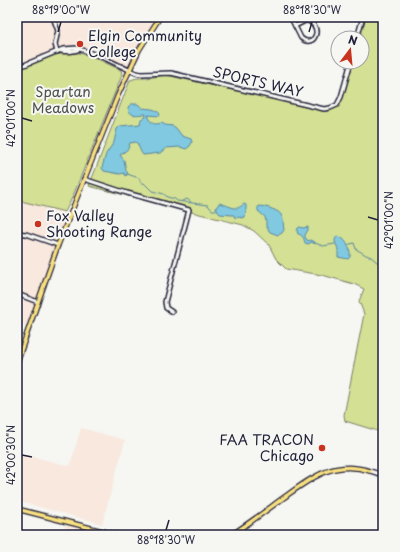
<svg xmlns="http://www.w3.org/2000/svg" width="400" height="552" font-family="'Playpen Sans',sans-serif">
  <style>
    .built { fill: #f8e8dd }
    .green { fill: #d4e093; stroke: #7b8167 }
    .water { fill: #80c9e1; stroke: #5a869f }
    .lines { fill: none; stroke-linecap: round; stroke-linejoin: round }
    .stream { stroke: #5a869f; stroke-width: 1 }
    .minor-casing { stroke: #22223b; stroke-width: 6 }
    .major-casing { stroke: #22223b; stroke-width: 6 }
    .minor { stroke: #f6f6f2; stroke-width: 3 }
    .major { stroke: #f9e181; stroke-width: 3.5 }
    .ticks { fill: none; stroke: #22223b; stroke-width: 1.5 }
    .poi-dot { fill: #c8321e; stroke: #f6f6f2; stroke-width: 1.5 }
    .labels { text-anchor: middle; stroke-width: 4; stroke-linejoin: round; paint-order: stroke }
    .poi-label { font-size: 14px; fill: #22223b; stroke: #f6f6f2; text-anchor: start }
    .street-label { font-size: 14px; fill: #22223b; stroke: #f6f6f2 }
    .park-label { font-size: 14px; fill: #4e5251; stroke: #f6f6f2 }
    .neatline { fill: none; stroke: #22223b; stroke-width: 1.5 }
    .ticks-label { font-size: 10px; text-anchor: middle; fill: #22223b }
  </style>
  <rect width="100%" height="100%" fill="#f6f6f2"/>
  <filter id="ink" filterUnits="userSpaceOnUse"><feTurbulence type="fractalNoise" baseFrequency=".025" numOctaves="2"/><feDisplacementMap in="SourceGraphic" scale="8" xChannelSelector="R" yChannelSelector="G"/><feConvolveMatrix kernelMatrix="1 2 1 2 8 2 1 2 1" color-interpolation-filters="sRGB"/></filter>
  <g filter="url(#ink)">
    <!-- built -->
    <g class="built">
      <polygon points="17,17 160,17 147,35 126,73 96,58 17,71"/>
      <polygon points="17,200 70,214 29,326 17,323"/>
      <polygon points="81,428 125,440 102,524 17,501 17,453 70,466"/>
      <polygon points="66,523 113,535 63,535"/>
    </g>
    <!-- green -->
    <g class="green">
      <polygon points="366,17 383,17 383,428 381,432 345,421 344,415 364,314 359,301 364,289 354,284 322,275 286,269 276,259 269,245 254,231 243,225 89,186 130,80 137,78 147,78 166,75 327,111 339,106 352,62 362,62 362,38 360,38"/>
      <path d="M73 52C91 54 105 63 121 70L122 75 72 198 65 212 17 200V70L55 55Z"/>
    </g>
    <!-- water -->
    <g class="water">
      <path d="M131 104H138L142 108C149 109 156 108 160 114L159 116 148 115V118C153 124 153 125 162 123L165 125 173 126 176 128 182 136 191 139 192 142 190 146 186 149 180 147 166 148 160 153 143 155C140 152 138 143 136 142 134 142 132 143 130 143L128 149 120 155 124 160 126 171 128 173 126 176 124 173 120 174 104 171 102 168 103 164 106 154 114 142 117 129 120 126 140 124 141 119 145 117 146 114C139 114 129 118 128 107Z"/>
      <path d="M219 203C225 204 233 209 238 208 238 208 243 205 244 204L246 205V212L245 217 242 218 240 217 235 218 234 215H232L220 214 218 212 216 208Z"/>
      <path d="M260 206C267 207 279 210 282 216 284 221 283 226 284 230L282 233 278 235 270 232 266 226V221L265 217 258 211V207Z"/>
      <path d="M300 227 303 228 308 227V230L305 235V237L308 241 310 240 315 242V243L314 244 312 242 308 244 305 243C304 239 303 235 298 234L297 231 298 228Z"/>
      <path d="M337 236C346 238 351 248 350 257L348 259 338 257C338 255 338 253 338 251 338 244 332 243 337 236Z"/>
    </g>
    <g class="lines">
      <!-- stream -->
      <g class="stream">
        <polyline points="127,174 139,178 141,183 144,183 152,191 164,194 167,197 175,199 177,201 208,205 212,210 217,210"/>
        <polyline points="182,201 187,199 191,202"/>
        <polyline points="315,243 323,246 335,244"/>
        <polyline points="347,245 354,243 356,249 366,255 371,257 383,267"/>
      </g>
      <defs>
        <g id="minor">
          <polyline points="53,17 58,31 55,44 57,52"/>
          <path d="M291 18C296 19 305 19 310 22 323 29 313 49 301 38Z"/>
          <polyline points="295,26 305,21"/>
          <polyline points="357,38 363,17"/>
          <path d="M61 51C66 52 75 52 80 49"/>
          <polyline points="17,68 63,49 77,48 102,57 129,70 136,73 141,74 171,73 324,109 330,108 337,105 341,97 351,62"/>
          <polyline points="84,179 127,193 189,210 165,302 166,308 172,312"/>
          <polyline points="17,233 26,234 58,245"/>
          <polyline points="17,294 38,302"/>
          <polyline points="370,471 383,475"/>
        </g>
        <g id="major">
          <polyline points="17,362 58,245 118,95 139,50 160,17"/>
          <polyline points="17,509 118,535"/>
          <path d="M231 535C250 523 268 509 286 496 314 476 335 460 370 471"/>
        </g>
      </defs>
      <!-- minor casing -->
      <use href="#minor" class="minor-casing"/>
      <!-- major casing -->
      <use href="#major" class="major-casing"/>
      <!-- minor -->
      <use href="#minor" class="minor"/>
      <!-- major -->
      <use href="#major" class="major"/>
    </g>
  </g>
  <!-- ticks -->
  <path class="ticks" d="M58 32 61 22M309 32 312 22M22 118 32 121M368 217 378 220M22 455 32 457M166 530 169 520"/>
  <!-- markers -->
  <g class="poi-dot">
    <circle cx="80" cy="44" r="4"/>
    <circle cx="38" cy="224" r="4"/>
    <circle cx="322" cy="448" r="4"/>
  </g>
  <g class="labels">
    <!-- poi labels -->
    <g class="poi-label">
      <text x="88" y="41">Elgin Community<tspan x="88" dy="16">College</tspan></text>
      <text x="46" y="221">Fox Valley<tspan x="46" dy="16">Shooting Range</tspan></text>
      <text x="314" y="445" text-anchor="end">FAA TRACON<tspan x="314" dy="16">Chicago</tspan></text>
    </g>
    <!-- street labels -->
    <g class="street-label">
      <text transform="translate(258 82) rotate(13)" y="5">SPORTS WAY</text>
    </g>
    <!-- park labels -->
    <g class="park-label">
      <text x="63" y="97">Spartan<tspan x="63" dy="16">Meadows</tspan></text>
    </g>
  </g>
  <!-- margin -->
  <rect width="400" height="552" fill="none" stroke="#f6f6f2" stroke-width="44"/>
  <!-- north arrow -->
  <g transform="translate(350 50) rotate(16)"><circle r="19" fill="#f6f6f2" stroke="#a1a1a9"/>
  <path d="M0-3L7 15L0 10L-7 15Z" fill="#c8321e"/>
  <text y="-6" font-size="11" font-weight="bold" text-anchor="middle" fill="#22223b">N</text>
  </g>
  <rect x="22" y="22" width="356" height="508" class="neatline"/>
  <g class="ticks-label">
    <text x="61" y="14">88°19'00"W</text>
    <text x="312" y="14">88°18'30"W</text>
    <text transform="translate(11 118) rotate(-90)" y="4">42°01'00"N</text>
    <text transform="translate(389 220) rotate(-90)" y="4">42°01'00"N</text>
    <text transform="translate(11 455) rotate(-90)" y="4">42°00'30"N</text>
    <text x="166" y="544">88°18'30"W</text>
  </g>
</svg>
